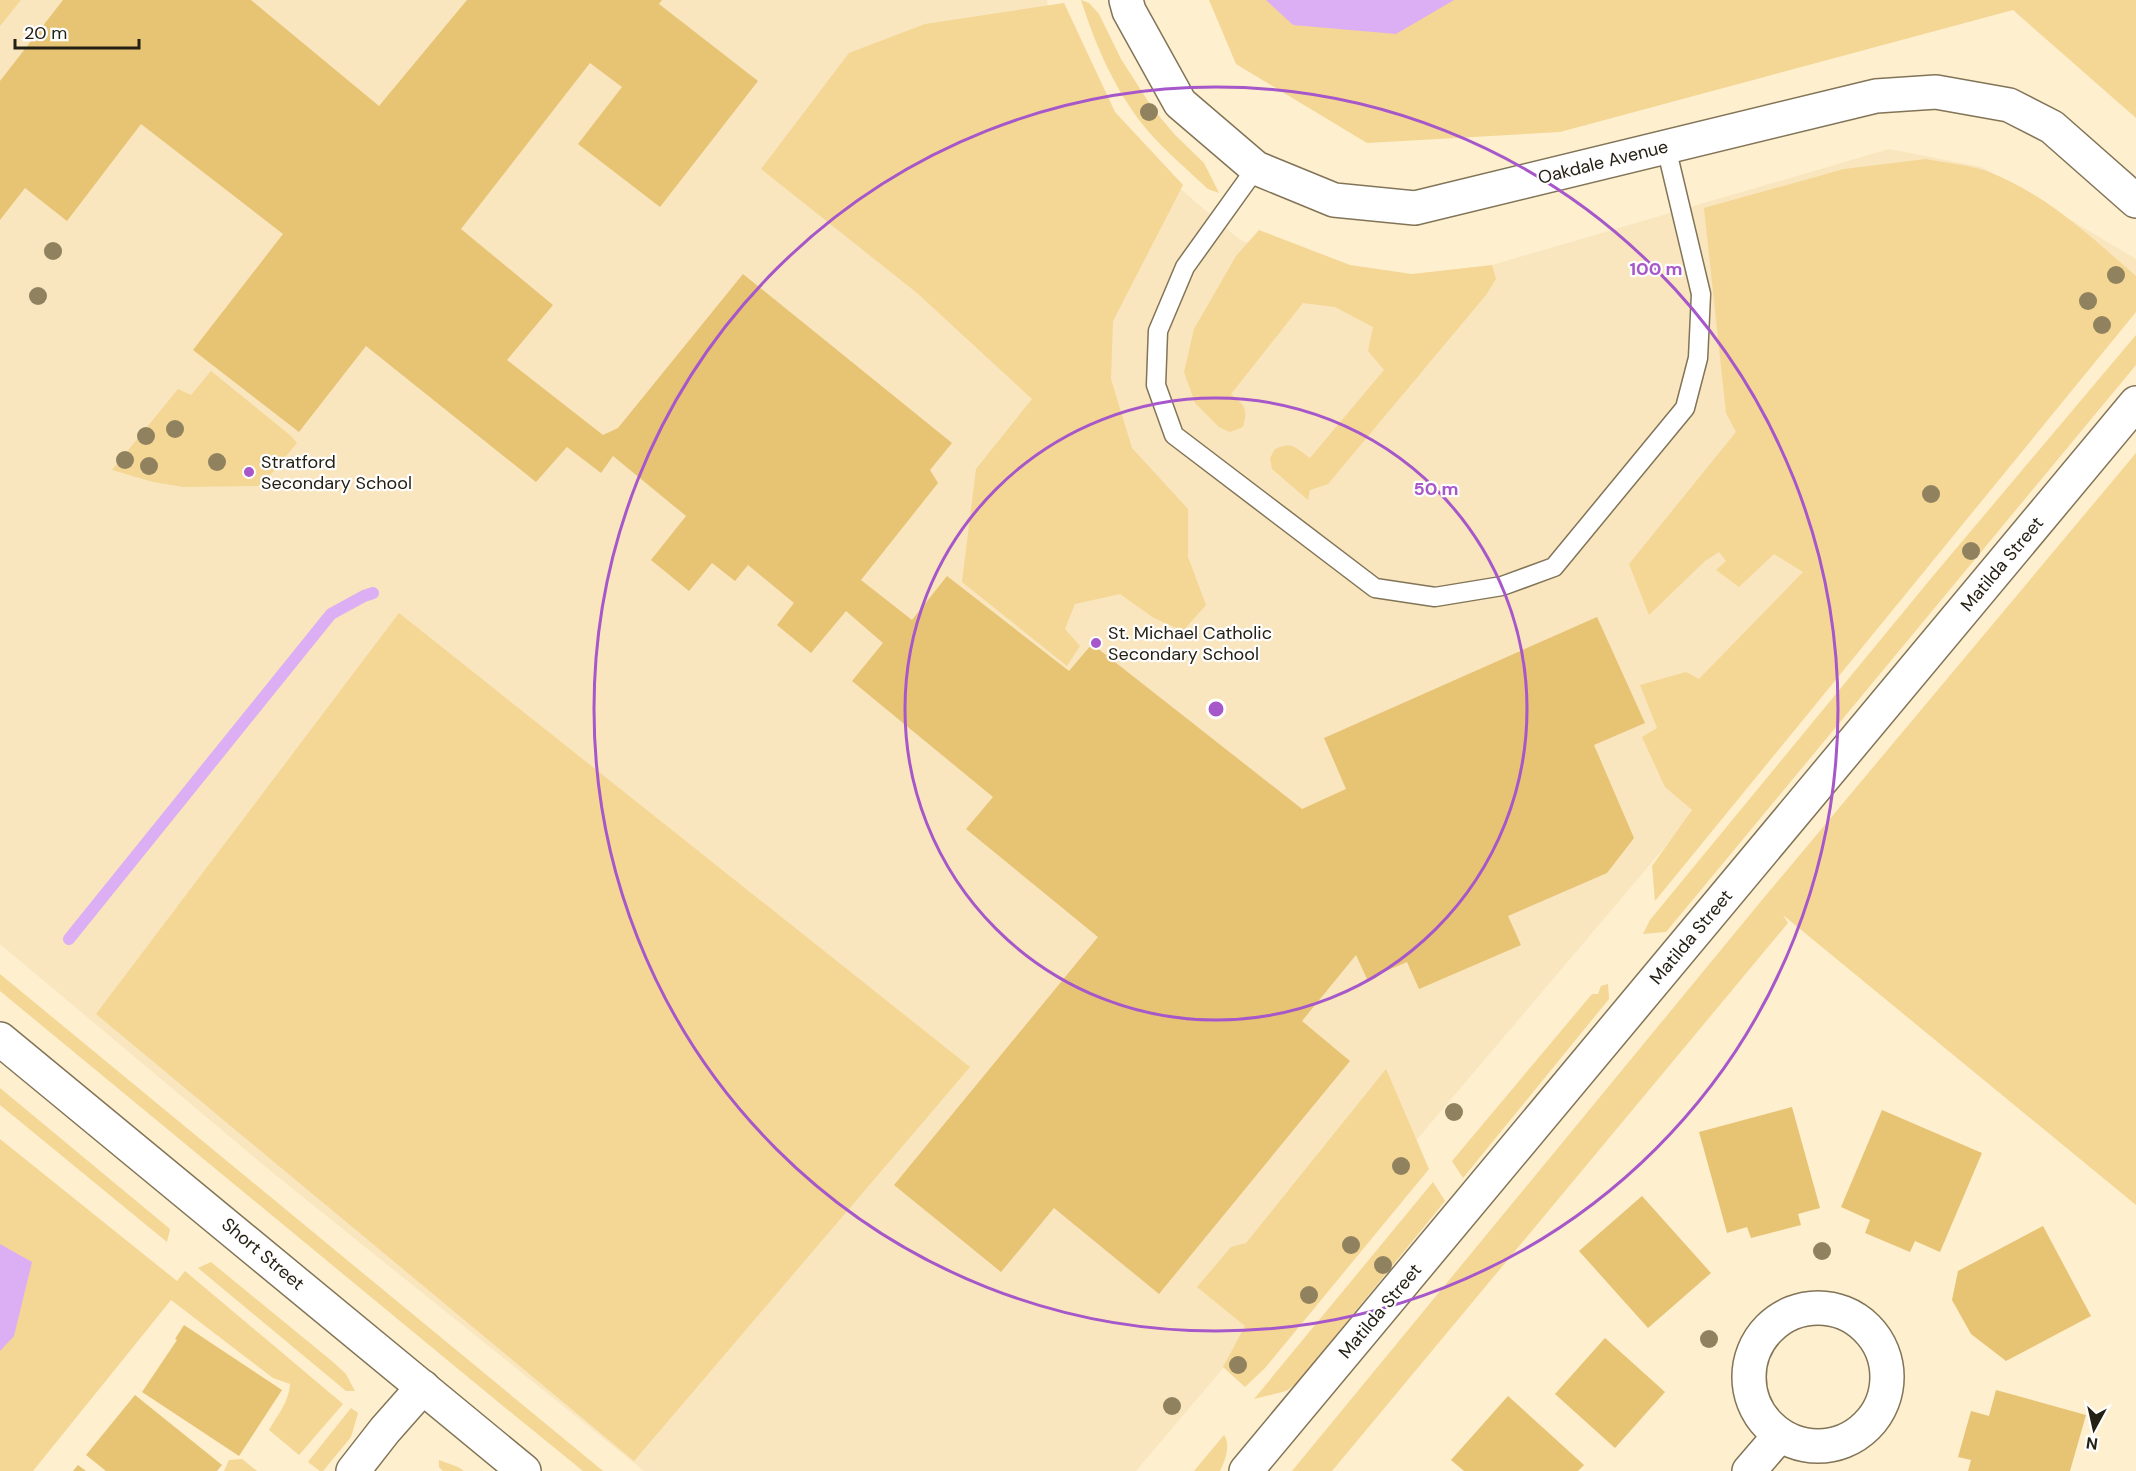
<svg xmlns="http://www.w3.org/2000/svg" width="2136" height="1471" font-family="'DM Sans',sans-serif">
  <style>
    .built { fill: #f9e6be }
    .green { fill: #f4d695 }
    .water { fill: #dcaef3 }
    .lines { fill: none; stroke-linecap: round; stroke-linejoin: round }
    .stream { stroke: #dcaef3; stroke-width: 12 }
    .building { fill: #e7c374 }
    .service-casing { stroke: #827457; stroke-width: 21 }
    .minor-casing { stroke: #827457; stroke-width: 36 }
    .service { stroke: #fff; stroke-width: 18 }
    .minor { stroke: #fff; stroke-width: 33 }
    .tree { fill: #91825f }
    .ring { fill: none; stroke: #a657c9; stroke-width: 3 }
    .poi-dot { fill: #a657c9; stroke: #fefefe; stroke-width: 2 }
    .labels { text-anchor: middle; stroke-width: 4.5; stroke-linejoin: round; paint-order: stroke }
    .street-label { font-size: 18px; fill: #252014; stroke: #fefefe }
    .poi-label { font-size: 18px; fill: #252014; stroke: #fefefe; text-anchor: start }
    .centre { fill: #a657c9; stroke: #fefefe; stroke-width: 3 }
    .ring-label { font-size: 18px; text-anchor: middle; font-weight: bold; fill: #a657c9; stroke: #fefefe; stroke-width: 4.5; stroke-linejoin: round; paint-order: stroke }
  </style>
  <rect width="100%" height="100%" fill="#feefce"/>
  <!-- built -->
  <polygon class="built" points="0,0 1047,0 1062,87 1240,240 1403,291 1889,149 1982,167 2136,259 2136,291 1136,1471 644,1471 273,1173 0,944"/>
  <!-- green -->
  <g class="green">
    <polygon points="0,0 21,0 0,26"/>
    <path d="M1081 0 1089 3 1099 14 1121 59 1153 109 1175 135 1204 163 1219 193 1208 189C1188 170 1166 152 1148 131 1116 93 1096 47 1081 0Z"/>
    <polygon points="1209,0 2136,0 2136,118 2013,10 1560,132 1367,143 1236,64"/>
    <polygon points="1064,3 1115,112 1183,185 1113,321 1111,379 1132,448 1188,509 1188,557 1206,605 1183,631 1154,618 1120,594 1075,604 1065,629 1080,646 1067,666 962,582 976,469 1032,399 917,293 761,169 849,53 925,24"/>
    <path d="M1926 159C1946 163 1970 165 1989 172 2047 195 2090 236 2136 276V312L1655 901 1652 866 1692 810 1665 787 1642 737 1657 728 1640 685 1686 672 1699 679 1803 572 1774 554 1739 587 1716 570 1726 561 1719 552 1705 561 1649 615 1629 564 1736 432 1726 413 1704 208 1844 169Z"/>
    <path d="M1259 230 1350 265 1412 274 1492 265 1496 279 1486 295 1328 484 1310 490 1308 500 1272 469 1270 458 1275 449C1293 441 1295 448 1310 458L1384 370 1368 351 1373 327 1335 307 1303 303 1231 394C1245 406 1248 408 1243 427L1230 432 1219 427 1195 403 1184 372 1194 329 1236 256Z"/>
    <polygon points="2136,335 2136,365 1666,932 1643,934 1650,920 1933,576"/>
    <polygon points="211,371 291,436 297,443 261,486 183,487 153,482 112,470 178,389 191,395"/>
    <polygon points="2136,453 2136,1205 1783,915 1788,923 1332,1471 1292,1471 1762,900"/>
    <polygon points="399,613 970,1067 634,1461 96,1014"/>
    <polygon points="0,974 603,1471 583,1471 503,1406 0,991"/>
    <polygon points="1608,984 1609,999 1463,1178 1452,1161 1592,994 1598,994 1601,986"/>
    <polygon points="1386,1069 1429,1169 1265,1368 1245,1387 1223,1367 1245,1326 1197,1287 1231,1247 1246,1243"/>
    <polygon points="0,1088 170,1229 167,1242 0,1105"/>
    <path d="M0 1139 177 1281 185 1271 343 1404 299 1455 269 1430C278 1414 289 1402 290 1384L273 1378 171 1300 33 1471H0Z"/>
    <polygon points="1433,1182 1445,1201 1296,1384 1286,1391 1254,1399"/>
    <polygon points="211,1262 333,1362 346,1374 355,1391 346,1391 198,1268"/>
    <polygon points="351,1408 358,1413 351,1437 323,1471 320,1471 308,1462"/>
    <path d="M1224 1435C1231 1445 1225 1461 1220 1471H1194Z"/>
    <polygon points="242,1459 257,1471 224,1471 229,1460"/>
    <polygon points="439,1460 458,1467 464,1471 443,1471 439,1467"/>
  </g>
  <!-- water -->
  <g class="water">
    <polygon points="1266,0 1454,0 1396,34 1293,25"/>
    <polygon points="0,1244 32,1262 14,1336 0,1351"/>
  </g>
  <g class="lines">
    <!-- stream -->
    <polyline class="stream" points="69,939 331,614 364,596 373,593"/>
  </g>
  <!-- building -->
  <g class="building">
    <polygon points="63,0 251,0 379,106 467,0 662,0 659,4 758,81 660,207 578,144 622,87 590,63 461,229 553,305 507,360 603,435 618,428 743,274 952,443 930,470 938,483 861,580 912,620 947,576 1069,671 1092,644 1302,809 1346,789 1324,738 1597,617 1645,723 1594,745 1634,838 1607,873 1508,916 1521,945 1419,989 1407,962 1367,979 1356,955 1302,1021 1350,1061 1159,1294 1054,1208 1001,1272 894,1185 1098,937 966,829 993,797 852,681 883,643 846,611 811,653 777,625 794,603 748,565 735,581 712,563 689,591 651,560 686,516 613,456 601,473 567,447 536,482 366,346 299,432 193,350 283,234 141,124 67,221 25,188 0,220 0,81"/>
    <polygon points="1792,1107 1820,1208 1798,1214 1801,1225 1751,1238 1747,1227 1727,1233 1699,1132"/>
    <polygon points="1882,1110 1982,1153 1940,1252 1915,1241 1910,1252 1865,1233 1870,1220 1841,1207"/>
    <polygon points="1642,1196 1711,1273 1648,1328 1579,1251"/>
    <polygon points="2043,1226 2091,1316 2006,1361 1971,1334 1952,1300 1958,1271"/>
    <polygon points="184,1325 282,1390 239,1456 142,1392 177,1340 175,1339"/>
    <polygon points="1605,1338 1665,1392 1615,1448 1555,1394"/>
    <polygon points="1996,1390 2086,1415 2070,1471 1968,1471 1971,1460 1958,1457 1971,1411 1989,1416"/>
    <polygon points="135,1395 222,1465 217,1471 106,1471 86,1455"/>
    <polygon points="1508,1396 1584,1465 1578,1471 1464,1471 1451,1460"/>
    <polygon points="78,1465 86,1471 73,1471"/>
  </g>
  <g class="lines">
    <defs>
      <polyline id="service" points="1256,168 1185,267 1158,331 1156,385 1174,435 1375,588 1435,597 1502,586 1554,567 1685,408 1698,358 1701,294 1666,147"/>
      <g id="minor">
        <polyline points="1126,0 1129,11 1180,103 1256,168 1334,200 1415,208 1876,96 1936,92 2009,105 2052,127 2136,201"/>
        <polyline points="0,1039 524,1471"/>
        <circle cx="1818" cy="1377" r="69"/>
        <polyline points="353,1471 385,1430 423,1387"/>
        <polyline points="1246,1471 2136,403"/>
        <polyline points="1749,1471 1780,1435"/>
      </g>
    </defs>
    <!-- service casing -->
    <use href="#service" class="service-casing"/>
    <!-- minor casing -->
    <use href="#minor" class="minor-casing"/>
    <!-- service -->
    <use href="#service" class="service"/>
    <!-- minor -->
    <use href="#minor" class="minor"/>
  </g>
  <!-- trees -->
  <g class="tree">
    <circle cx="1149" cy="112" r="9"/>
    <circle cx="53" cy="251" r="9"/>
    <circle cx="2116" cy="275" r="9"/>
    <circle cx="38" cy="296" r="9"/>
    <circle cx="2088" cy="301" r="9"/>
    <circle cx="2102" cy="325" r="9"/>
    <circle cx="175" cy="429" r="9"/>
    <circle cx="146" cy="436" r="9"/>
    <circle cx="125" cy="460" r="9"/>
    <circle cx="217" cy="462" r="9"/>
    <circle cx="149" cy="466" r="9"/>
    <circle cx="1931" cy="494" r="9"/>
    <circle cx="1971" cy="551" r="9"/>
    <circle cx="1454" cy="1112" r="9"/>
    <circle cx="1401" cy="1166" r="9"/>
    <circle cx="1351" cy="1245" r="9"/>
    <circle cx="1822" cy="1251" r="9"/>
    <circle cx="1383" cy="1265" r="9"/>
    <circle cx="1309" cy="1295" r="9"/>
    <circle cx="1709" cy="1339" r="9"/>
    <circle cx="1238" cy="1365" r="9"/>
    <circle cx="1172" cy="1406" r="9"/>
  </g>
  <!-- distance rings -->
  <g class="ring">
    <circle cx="1216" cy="709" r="311"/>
    <circle cx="1216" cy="709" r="622"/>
  </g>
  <!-- markers -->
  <g class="poi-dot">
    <circle cx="249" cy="472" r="6"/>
    <circle cx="1096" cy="643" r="6"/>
  </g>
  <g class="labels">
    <!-- street labels -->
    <g class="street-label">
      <text transform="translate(1603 162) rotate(-14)" y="6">Oakdale Avenue</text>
      <text transform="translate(2002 564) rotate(-50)" y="6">Matilda Street</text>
      <text transform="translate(1691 937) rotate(-50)" y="6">Matilda Street</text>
      <text transform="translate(263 1254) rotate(40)" y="6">Short Street</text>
      <text transform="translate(1380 1311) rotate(-50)" y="6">Matilda Street</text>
    </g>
    <!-- poi labels -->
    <g class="poi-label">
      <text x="261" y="468">Stratford<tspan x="261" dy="21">Secondary School</tspan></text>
      <text x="1108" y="639">St. Michael Catholic<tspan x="1108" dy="21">Secondary School</tspan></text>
    </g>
  </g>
  <circle cx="1216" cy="709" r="9" class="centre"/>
  <g class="ring-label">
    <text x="1656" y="275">100 m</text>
    <text x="1436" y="495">50 m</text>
  </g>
  <!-- north arrow -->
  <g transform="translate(2094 1429) rotate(188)" stroke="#fefefe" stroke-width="4.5" paint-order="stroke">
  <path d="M0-4.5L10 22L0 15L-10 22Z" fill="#252014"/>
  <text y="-9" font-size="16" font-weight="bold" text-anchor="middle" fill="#252014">N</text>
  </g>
  <!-- scale -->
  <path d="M15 39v9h124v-9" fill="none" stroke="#252014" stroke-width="3"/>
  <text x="24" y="39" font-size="18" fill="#252014" stroke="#fefefe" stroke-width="4.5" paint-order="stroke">20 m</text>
</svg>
